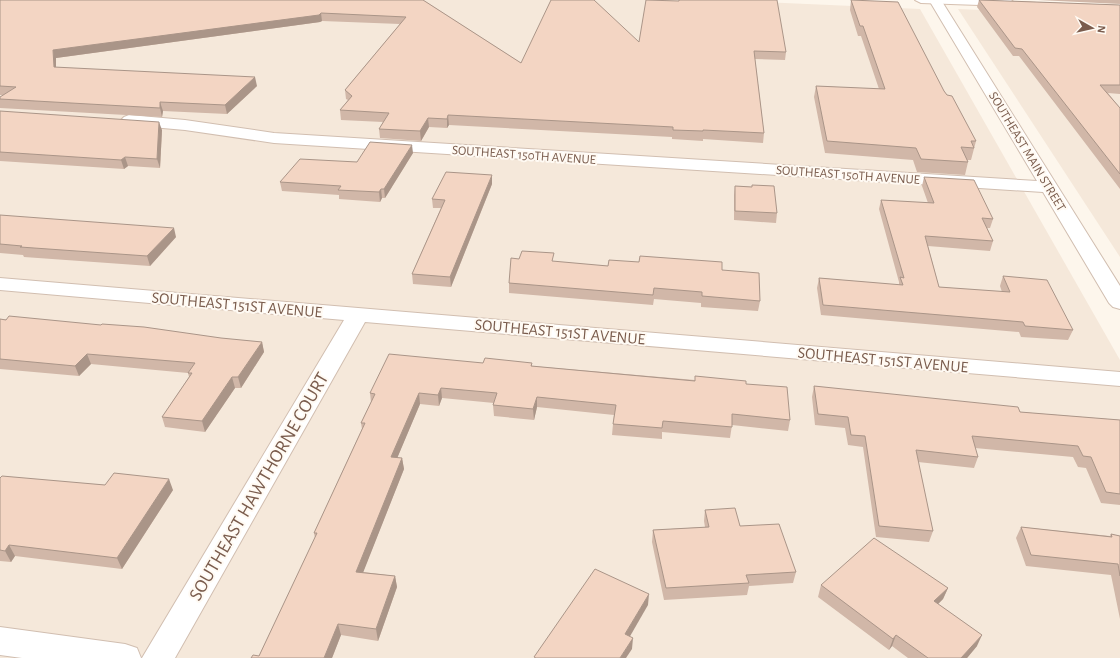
<svg xmlns="http://www.w3.org/2000/svg" width="1120" height="658" font-family="'Alegreya Sans',sans-serif">
  <style>
    .residential { fill: #f5e8da }
    .lines { fill: none; stroke-linecap: round; stroke-linejoin: round }
    .street-casing { stroke: #d1beb0; stroke-width: 2 }
    .secondary-casing { stroke: #d6c0b0; stroke-width: 2 }
    .street { fill: #fff; fill-rule: evenodd }
    .secondary { fill: #fff; fill-rule: evenodd }
    .wall { fill: #d1b7a8 }
    .shaded-wall { fill: #aa9588 }
    .building { fill: #f3d5c3; stroke: #aa9588 }
    .labels { text-anchor: middle; stroke-width: 4; stroke-linejoin: round; paint-order: stroke }
    .far-street-label { font-size: 13px; fill: #7a5c4d; stroke: #fffaf3 }
    .street-label { font-size: 16px; fill: #7a5c4d; stroke: #fffaf3 }
    .near-street-label { font-size: 19px; fill: #7a5c4d; stroke: #fffaf3 }
  </style>
  <rect width="100%" height="100%" fill="#fdf6ec"/>
  <!-- residential -->
  <g class="residential">
    <polygon points="0,0 714,0 920,9 1120,360 1120,658 0,658"/>
    <polygon points="958,9 1120,16 1120,257"/>
  </g>
  <g class="lines">
    <defs>
      <g id="street">
        <polygon points="929,0 941,0 1120,286 1120,309 1113,307 1109,303 1043,192 274,143 185,130 129,125 124,123 121,120 124,117 129,115 185,120 274,133 1037,181"/>
        <polygon points="0,278 1120,372 1120,386 365,322 175,658 142,658 344,320 0,290"/>
        <polygon points="0,627 125,644 137,648 141,658 22,658 0,655"/>
      </g>
      <polygon id="secondary" points="915,0 1011,0 1015,3 1013,5 1009,6 921,3"/>
    </defs>
    <!-- street casing -->
    <use href="#street" class="street-casing"/>
    <!-- secondary casing -->
    <use href="#secondary" class="secondary-casing"/>
    <!-- street -->
    <use href="#street" class="street"/>
    <!-- secondary -->
    <use href="#secondary" class="secondary"/>
  </g>
  <!-- wall -->
  <g class="wall">
    <polygon points="0,0 423,0 521,63 639,42 786,52 785,60 755,59 764,133 763,143 703,139 703,141 672,139 672,137 449,125 447,128 429,127 421,141 380,138 379,129 383,122 341,120 340,110 348,100 346,99 345,90 400,24 322,21 320,22 56,58 56,67 257,86 227,114 163,111 162,117 0,108 0,97 3,95 0,95"/>
    <polygon points="851,0 944,91 976,141 971,160 967,160 968,162 965,175 917,172 913,160 825,153 814,97 816,86 879,89 861,36 858,36 850,10"/>
    <polygon points="979,0 1120,5 1120,94 1108,93 1120,108 1120,189 1019,56 1013,56 977,7"/>
    <polygon points="1038,0 1120,0 1120,4"/>
    <polygon points="0,111 162,130 160,168 128,166 124,169 0,161"/>
    <polygon points="413,153 385,198 382,198 380,202 339,199 339,195 282,191 280,182 357,162"/>
    <polygon points="924,177 993,219 990,228 987,228 993,241 990,251 928,246 939,287 1002,292 1000,286 1003,276 1073,330 1068,340 1021,337 1019,332 821,315 817,288 819,278 899,285 899,282 879,209 881,200 928,203 922,186"/>
    <polygon points="492,184 451,287 413,284 412,274 441,208 433,208 432,199"/>
    <polygon points="735,186 752,187 777,213 776,223 734,220 734,195"/>
    <polygon points="0,215 176,237 150,266 24,257 23,255 0,253"/>
    <polygon points="554,262 608,266 722,270 760,301 758,311 701,307 701,303 654,299 653,305 509,293 509,283"/>
    <polygon points="0,319 262,342 264,352 241,388 235,388 205,432 165,427 162,417 189,377 188,373 91,364 79,376 0,369"/>
    <polygon points="483,363 532,363 532,366 695,380 746,384 790,420 788,431 732,425 730,438 662,432 662,439 612,435 613,424 614,415 537,407 534,420 494,416 493,405 494,403 442,398 439,406 420,404 397,458 402,458 404,469 363,572 395,576 397,587 378,641 341,635 332,658 251,658 259,656 315,538 314,533 362,429 361,423 371,402 370,393"/>
    <polygon points="814,386 1020,412 1120,420 1120,505 1101,503 1086,468 1078,467 1073,457 975,448 978,457 974,468 918,462 933,531 929,542 876,537 863,447 848,445 845,428 815,425 812,397"/>
    <polygon points="0,478 105,485 173,490 122,569 15,556 11,562 0,561"/>
    <polygon points="705,510 740,526 796,572 793,583 749,586 747,595 664,600 652,542 653,530 705,527 704,521"/>
    <polygon points="1021,527 1110,536 1111,534 1120,536 1120,619 1111,575 1026,566 1016,538"/>
    <polygon points="821,585 948,588 943,599 938,604 977,646 967,658 908,658 892,646 889,650 818,597"/>
  </g>
  <!-- shaded-wall -->
  <g class="shaded-wall">
    <polygon points="321,13 322,21 320,22 56,58 56,75 54,67 53,50"/>
    <polygon points="255,77 257,86 227,114 225,105"/>
    <polygon points="160,102 163,111 162,117 160,108"/>
    <polygon points="448,115 449,125 447,128 447,119"/>
    <polygon points="428,118 429,127 421,141 420,131"/>
    <polygon points="159,122 162,130 160,168 157,159"/>
    <polygon points="412,145 413,153 385,198 384,189"/>
    <polygon points="125,157 128,166 124,169 121,160"/>
    <polygon points="492,175 492,184 451,287 450,277"/>
    <polygon points="381,189 382,198 380,202 379,192"/>
    <polygon points="174,228 176,237 150,266 147,256"/>
    <polygon points="262,342 264,352 241,388 238,377"/>
    <polygon points="87,354 91,364 79,376 75,366"/>
    <polygon points="232,377 235,388 205,432 202,421"/>
    <polygon points="441,388 442,398 439,406 438,395"/>
    <polygon points="419,393 420,404 393,468 391,457"/>
    <polygon points="537,397 537,407 534,420 533,409"/>
    <polygon points="402,458 404,469 359,583 356,572"/>
    <polygon points="169,479 173,490 122,569 117,558"/>
    <polygon points="9,545 15,556 11,562 5,551"/>
    <polygon points="395,576 397,587 378,641 376,629"/>
    <polygon points="948,588 943,599 930,612 934,601"/>
    <polygon points="649,594 648,605 625,645 625,634"/>
    <polygon points="338,624 341,635 332,658 324,658"/>
    <polygon points="896,635 892,646 889,650 893,639"/>
    <polygon points="982,635 977,646 967,658 961,658"/>
    <polygon points="633,638 632,649 626,658 620,658"/>
  </g>
  <!-- building -->
  <g class="building">
    <polygon points="0,0 423,0 521,63 551,0 594,0 639,42 646,0 679,1 679,0 777,0 786,52 754,51 764,133 703,130 703,131 673,130 673,127 448,115 447,119 428,118 420,131 379,129 389,113 340,110 352,96 345,90 406,17 321,13 319,15 53,50 54,67 255,77 225,105 160,102 160,108 0,99 0,97 16,87 0,86"/>
    <polygon points="851,0 898,2 944,91 947,95 952,96 976,141 971,141 974,148 961,147 968,162 921,159 916,148 827,141 816,86 885,89 863,26 860,26"/>
    <polygon points="979,0 1120,5 1120,85 1100,85 1120,108 1120,174 1022,49 1015,48"/>
    <polygon points="0,111 159,122 157,159 125,157 121,160 0,152"/>
    <polygon points="370,142 412,145 384,189 381,189 379,192 338,190 341,186 280,182 300,159 357,162"/>
    <polygon points="446,172 492,175 450,277 412,274 445,200 432,199"/>
    <polygon points="924,177 974,180 993,219 982,218 993,241 925,236 939,287 1010,292 1003,276 1047,280 1073,330 1025,326 1023,322 823,305 819,278 903,285 900,277 904,278 881,200 934,203"/>
    <polygon points="752,185 774,186 777,213 735,211 735,186 752,187"/>
    <polygon points="0,215 174,228 147,256 20,247 22,246 0,244"/>
    <polygon points="522,251 554,253 552,261 608,266 609,260 639,262 640,256 722,262 722,270 759,273 760,301 702,296 702,292 654,288 653,295 509,283 511,258 519,259"/>
    <polygon points="9,316 101,325 102,324 144,327 221,338 262,342 238,377 232,377 202,421 162,417 192,373 188,373 195,363 87,354 75,366 0,359 0,319 6,320"/>
    <polygon points="389,354 483,363 485,358 532,363 531,366 695,381 695,376 746,381 746,384 787,387 790,420 732,414 732,427 663,421 662,428 613,424 616,405 537,397 533,409 493,405 497,393 441,388 438,395 419,393 391,457 402,458 356,572 395,576 376,629 338,624 324,658 251,658 253,655 259,656 317,533 314,533 365,423 361,423 375,394 370,393"/>
    <polygon points="814,386 1018,407 1020,412 1120,420 1120,494 1106,492 1091,457 1083,456 1078,446 972,436 978,457 916,450 933,531 879,526 865,436 851,435 848,417 818,414"/>
    <polygon points="114,473 169,479 117,558 9,545 5,551 0,550 0,478 2,476 105,485"/>
    <polygon points="735,508 740,526 779,524 796,572 746,575 749,583 666,588 653,530 709,527 705,510"/>
    <polygon points="1021,527 1112,537 1111,534 1120,536 1120,576 1118,564 1031,555"/>
    <polygon points="874,538 948,588 934,601 982,635 961,658 928,658 896,635 893,639 821,585"/>
    <polygon points="595,569 649,594 625,634 633,638 620,658 536,658 534,657"/>
  </g>
  <g class="labels">
    <!-- far-street labels -->
    <g class="far-street-label">
      <text transform="translate(1028 151) rotate(59)" y="5">SOUTHEAST MAIN STREET</text>
      <text transform="translate(524 154) rotate(4)" y="5">SOUTHEAST 150TH AVENUE</text>
      <text transform="translate(848 174) rotate(4)" y="5">SOUTHEAST 150TH AVENUE</text>
    </g>
    <!-- street labels -->
    <g class="street-label">
      <text transform="translate(237 304) rotate(5)" y="6">SOUTHEAST 151ST AVENUE</text>
      <text transform="translate(560 331) rotate(5)" y="6">SOUTHEAST 151ST AVENUE</text>
      <text transform="translate(883 359) rotate(5)" y="6">SOUTHEAST 151ST AVENUE</text>
    </g>
    <!-- near-street labels -->
    <g class="near-street-label">
      <text transform="translate(258 486) rotate(-60)" y="7">SOUTHEAST HAWTHORNE COURT</text>
    </g>
  </g>
  <!-- north arrow -->
  <g transform="translate(1092 28) rotate(98)" stroke="#fffaf3" stroke-width="3" paint-order="stroke">
  <path d="M0-3L7 15L0 10L-7 15Z" fill="#7a5c4d"/>
  <text y="-6" font-size="11" font-weight="bold" text-anchor="middle" fill="#7a5c4d">N</text>
  </g>
</svg>
